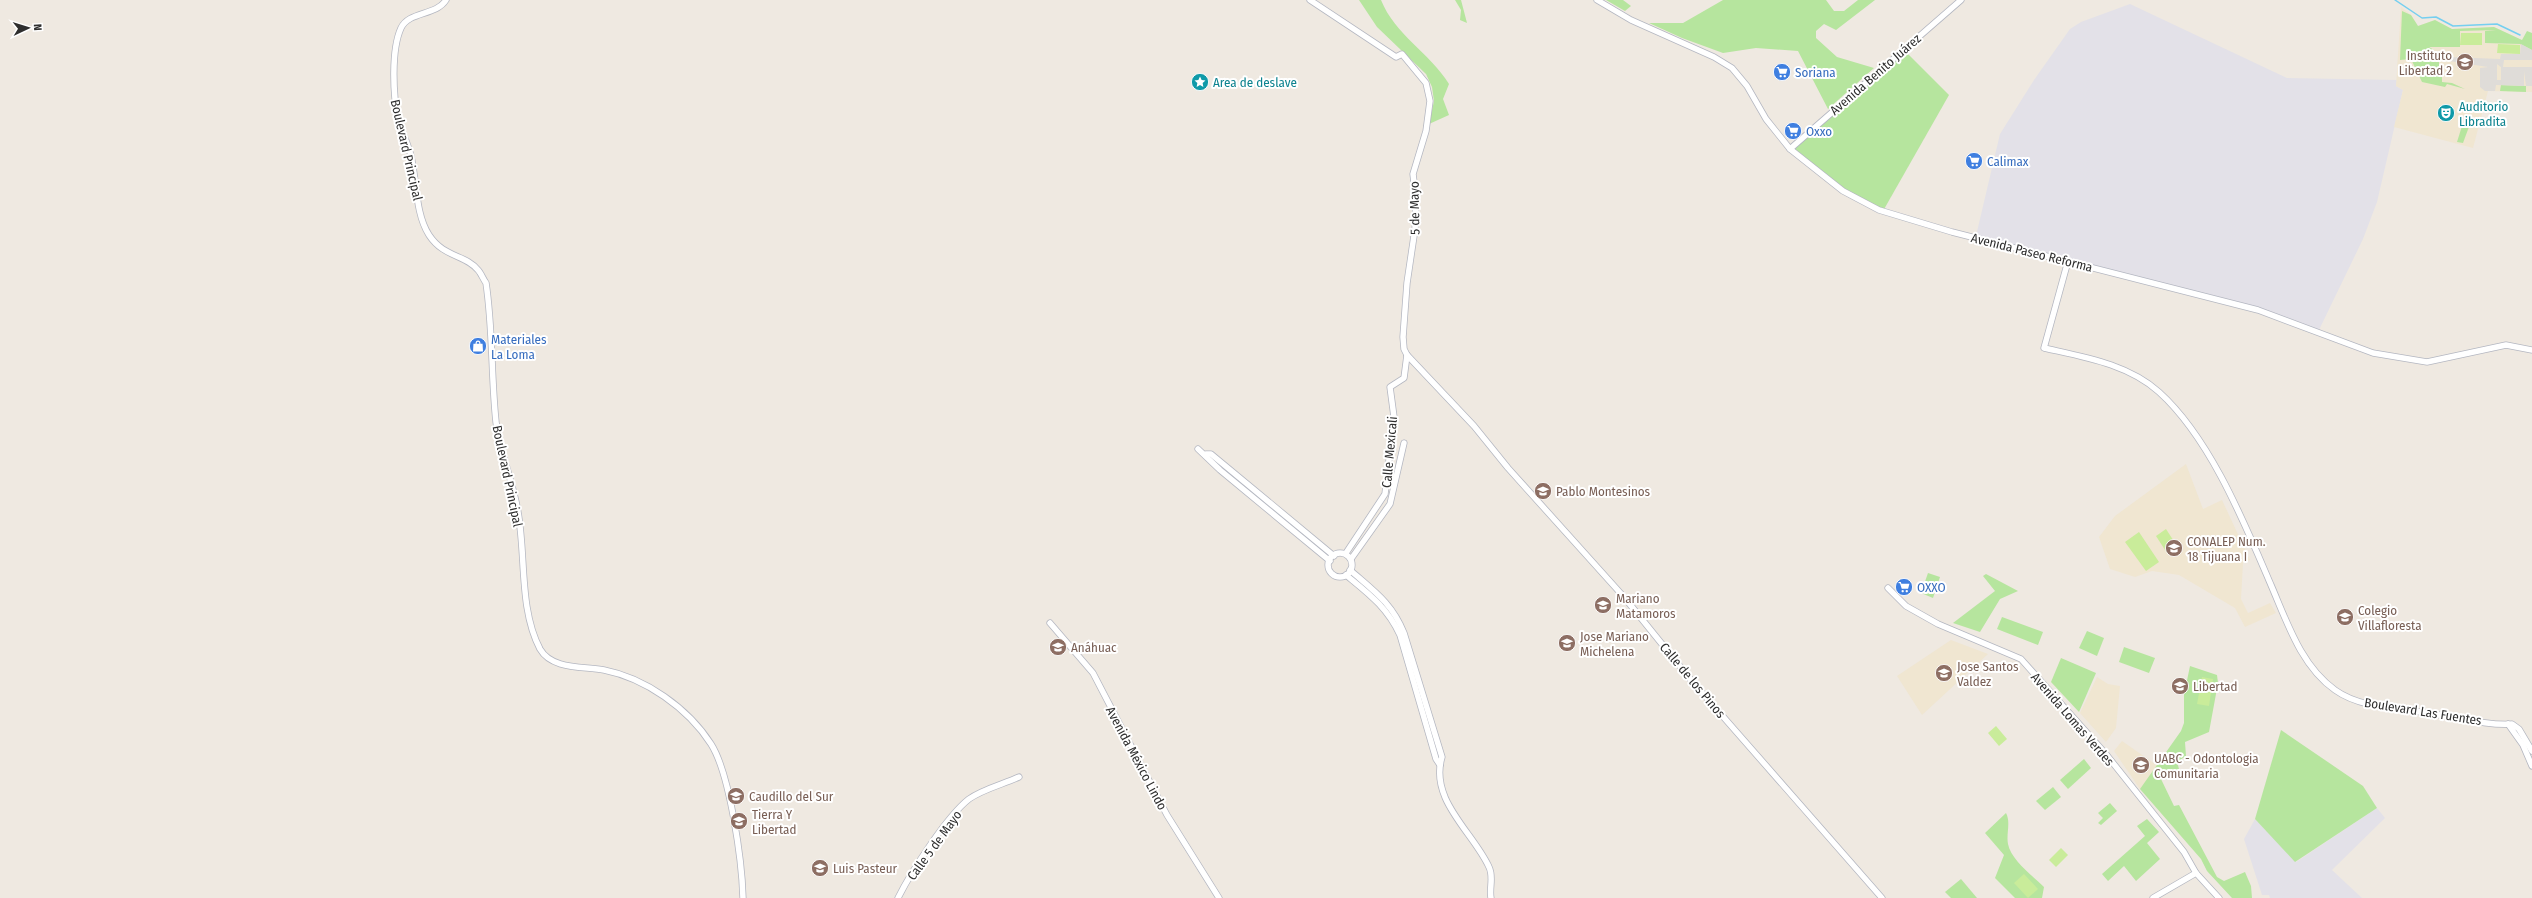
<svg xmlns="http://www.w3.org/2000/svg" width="2532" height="898" font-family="'Fira Sans Condensed',sans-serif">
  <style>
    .industrial { fill: #e3e1e8 }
    .education { fill: #f0e6d1 }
    .green { fill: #b6e59e }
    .pitch { fill: #c9ec9a }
    .plaza { fill: #dfdcd8; fill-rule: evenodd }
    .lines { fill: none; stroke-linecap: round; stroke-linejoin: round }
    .stream { stroke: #75cff0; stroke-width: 1.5 }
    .secondary-casing { stroke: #b4b7c1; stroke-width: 7 }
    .secondary { stroke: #fff; stroke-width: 5.5 }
    .labels { text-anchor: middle; stroke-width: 4; stroke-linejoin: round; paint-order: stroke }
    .education-label { font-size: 13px; fill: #785e54; stroke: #fff; text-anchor: start }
    .shop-label { font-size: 13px; fill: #366cbe; stroke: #fff; text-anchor: start }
    .street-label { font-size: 13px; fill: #2e2e2e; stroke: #fff }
    .culture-label { font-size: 13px; fill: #0d838f; stroke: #fff; text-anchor: start }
  </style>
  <rect width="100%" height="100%" fill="#efe9e1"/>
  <!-- industrial -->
  <g class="industrial">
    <polygon points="2130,4 2287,78 2397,80 2396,86 2403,90 2377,202 2363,239 2318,332 2218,297 1976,236 2000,134 2034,80 2070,29 2081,22"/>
    <polygon points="2377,808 2385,818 2332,870 2362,898 2270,898 2269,895 2262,895 2244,839 2255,819 2296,862"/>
  </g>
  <!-- education -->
  <g class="education">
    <polygon points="2401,7 2411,15 2418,26 2435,20 2452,29 2494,27 2532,45 2532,92 2488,91 2473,148 2394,127 2403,90 2396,86"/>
    <polygon points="2186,464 2203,509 2222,500 2250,560 2243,563 2241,599 2248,613 2270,603 2276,613 2245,627 2235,608 2179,575 2152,571 2135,577 2110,569 2099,537 2115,516"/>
    <polygon points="1951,640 1988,654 1922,715 1897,676"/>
    <polygon points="2097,677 2108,684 2120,686 2116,728 2106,742 2080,713"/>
    <polygon points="2122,741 2158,766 2140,789 2114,751"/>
  </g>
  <!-- green -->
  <g class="green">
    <path d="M1359 0H1381C1395 35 1430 53 1449 84L1443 99 1449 115 1429 124 1434 101 1432 87 1426 74 1377 27Z"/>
    <polygon points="1455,0 1461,0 1467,23 1460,20 1461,10"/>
    <polygon points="1606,0 1623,0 1631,6 1625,11"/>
    <polygon points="1723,0 1826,0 1834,11 1844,11 1858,0 1875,0 1836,30 1824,24 1816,31 1816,38 1837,57 1874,68 1828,109 1798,51 1756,48 1723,53 1682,38 1649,23 1683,23"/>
    <polygon points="2402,11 2411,15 2418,26 2435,20 2452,29 2494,27 2522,40 2527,31 2532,33 2532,50 2520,44 2485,43 2485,31 2496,30 2460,31 2460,47 2429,47 2434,50 2433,62 2439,62 2439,66 2442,66 2442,82 2452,83 2465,89 2447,84 2445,87 2422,82 2411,59 2400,60"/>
    <polygon points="1903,49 1949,95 1883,211 1843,191 1790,149"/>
    <polygon points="2501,85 2526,86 2526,92 2500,91"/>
    <polygon points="2470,124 2463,143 2457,142 2462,126"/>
    <polygon points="1928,573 1940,577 1933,598 1921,593"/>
    <polygon points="1986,574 2018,591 2000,599 1980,632 1953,623 1995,591 1983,576"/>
    <polygon points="2002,617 2043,632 2038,645 1997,629"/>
    <polygon points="2087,631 2104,638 2097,656 2079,648"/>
    <polygon points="2124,647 2155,658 2149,673 2119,662"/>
    <polygon points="2061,658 2096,673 2079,712 2051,682"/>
    <polygon points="2190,666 2217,675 2218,683 2209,732 2185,742 2186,756 2177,762 2179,769 2161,779 2174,806 2179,805 2217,877 2224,881 2245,872 2251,886 2252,898 2232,898 2207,871 2201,859 2140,789 2181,731 2184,723 2184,695"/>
    <polygon points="2281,730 2363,786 2377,808 2295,862 2255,819"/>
    <polygon points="2084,759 2091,768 2068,789 2060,780"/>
    <polygon points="2053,787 2061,797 2045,810 2036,801"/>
    <polygon points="2110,803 2117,811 2101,825 2098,823 2103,818 2098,813"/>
    <path d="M2006 813C2011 822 2006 834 2008 844 2011 860 2033 876 2044 887L2042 898H2015L1995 878 2004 855 1985 833Z"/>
    <polygon points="2147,819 2159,832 2147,843 2160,859 2136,881 2124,866 2108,881 2102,874 2145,836 2137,826"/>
    <polygon points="1961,879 1977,898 1951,898 1945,892"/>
  </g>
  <!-- pitch -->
  <g class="pitch">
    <polygon points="2461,33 2482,33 2482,45 2460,45"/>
    <polygon points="2498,44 2520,45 2520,54 2497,53"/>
    <polygon points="2166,529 2177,546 2167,553 2156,536"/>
    <polygon points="2139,532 2159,562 2146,571 2125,542"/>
    <polygon points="2202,677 2213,679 2209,706 2197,704"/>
    <polygon points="1996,726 2007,739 1999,746 1988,733"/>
    <polygon points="2061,848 2068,855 2056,867 2049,860"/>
    <polygon points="2024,874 2038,889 2028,898 2014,883"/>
  </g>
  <!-- plaza -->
  <path class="plaza" d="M2521 44 2532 50V60H2504L2503 67H2532V86H2526L2524 71V86L2496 85 2495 91H2485L2480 87V68L2488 67 2449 61V57L2500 59 2501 54H2520ZM2497 64 2501 67V80H2497Z"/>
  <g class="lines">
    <!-- stream -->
    <polyline class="stream" points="2395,0 2422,18 2436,17 2453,26 2497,24 2520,35"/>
    <defs>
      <g id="secondary">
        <path d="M446 0C436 16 409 11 401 28 391 50 393 95 398 118 401 131 408 143 411 156 417 181 415 213 429 235 444 258 465 254 478 270 481 273 483 279 486 283 493 329 491 376 496 422 500 453 513 481 518 512 526 556 519 609 540 649 552 670 584 666 604 670 645 678 688 708 711 744 730 774 742 861 743 898"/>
        <polyline points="1310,0 1396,57 1402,54 1426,83 1430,101 1426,131 1413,174 1416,199 1415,229 1407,283 1403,337 1404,349 1407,355 1474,426 1508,468 1624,597 1691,680 1882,898"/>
        <polyline points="1597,0 1631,20 1714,57 1732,68 1747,86 1766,119 1790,149 1843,191 1879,210 1952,232 2258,310 2373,353 2427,362 2506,345 2532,350"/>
        <polyline points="1790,149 1961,0"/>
        <path d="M2068 261 2044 348C2084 357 2128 364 2159 392 2210 438 2244 522 2271 585 2287 622 2301 666 2335 690 2360 708 2397 708 2427 713 2452 716 2487 726 2512 724L2519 729 2532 751"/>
        <polyline points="1198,449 1220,470 1330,561"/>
        <polyline points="1206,454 1211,454 1334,556"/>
        <circle cx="1340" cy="565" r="12"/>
        <polyline points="1346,553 1385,494 1394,417 1390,387 1404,378 1407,355"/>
        <polyline points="1351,559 1390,504 1404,443"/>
        <path d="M1350 570C1374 591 1392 603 1404 633L1442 757C1429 800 1473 832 1489 867 1494 877 1489 888 1491 898"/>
        <path d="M1346 575C1369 594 1387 607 1400 635L1436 759 1440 765"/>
        <polyline points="1888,588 1906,606 1938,624 2021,659 2105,753 2184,852 2196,873 2219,898"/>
        <polyline points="1050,623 1093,673 1167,815 1219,898"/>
        <polyline points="2508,724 2523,745 2532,766"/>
        <path d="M898 898C911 872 947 816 969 799 983 789 1004 784 1019 777"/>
        <polyline points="2153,898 2196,873"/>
      </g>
    </defs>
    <!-- secondary casing -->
    <use href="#secondary" class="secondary-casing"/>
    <!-- secondary -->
    <use href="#secondary" class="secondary"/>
  </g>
  <!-- icons -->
  <defs>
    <symbol id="school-disc" viewBox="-11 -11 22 22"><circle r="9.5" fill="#8d6e63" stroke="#fff"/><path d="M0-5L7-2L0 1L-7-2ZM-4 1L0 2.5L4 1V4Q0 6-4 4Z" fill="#fff"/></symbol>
    <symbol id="supermarket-disc" viewBox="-11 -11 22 22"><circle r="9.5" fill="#3f7fe0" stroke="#fff"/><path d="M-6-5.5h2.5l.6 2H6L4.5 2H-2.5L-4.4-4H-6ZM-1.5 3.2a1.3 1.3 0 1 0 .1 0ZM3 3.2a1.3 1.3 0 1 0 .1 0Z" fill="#fff"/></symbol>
    <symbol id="sight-disc" viewBox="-11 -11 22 22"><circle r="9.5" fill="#0f9aa8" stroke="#fff"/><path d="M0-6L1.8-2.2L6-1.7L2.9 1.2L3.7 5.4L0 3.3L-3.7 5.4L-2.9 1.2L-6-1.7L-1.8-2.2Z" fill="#fff"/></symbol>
    <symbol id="theatre-disc" viewBox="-11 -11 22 22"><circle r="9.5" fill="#0f9aa8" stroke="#fff"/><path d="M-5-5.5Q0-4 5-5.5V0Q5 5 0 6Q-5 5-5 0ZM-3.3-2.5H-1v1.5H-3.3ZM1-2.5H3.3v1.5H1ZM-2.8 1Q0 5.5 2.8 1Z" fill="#fff"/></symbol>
    <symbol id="shop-disc" viewBox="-11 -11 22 22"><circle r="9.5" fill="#3f7fe0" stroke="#fff"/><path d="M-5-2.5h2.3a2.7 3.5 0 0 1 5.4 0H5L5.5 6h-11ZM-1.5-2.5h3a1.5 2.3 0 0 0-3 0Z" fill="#fff"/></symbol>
    <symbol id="university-disc" viewBox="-11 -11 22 22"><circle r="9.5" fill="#8d6e63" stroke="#fff"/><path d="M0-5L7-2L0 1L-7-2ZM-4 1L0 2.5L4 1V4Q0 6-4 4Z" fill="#fff"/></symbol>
  </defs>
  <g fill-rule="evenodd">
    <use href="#school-disc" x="2455" y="52" width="20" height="20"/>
    <use href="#supermarket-disc" x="1772" y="62" width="20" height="20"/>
    <use href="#sight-disc" x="1190" y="72" width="20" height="20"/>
    <use href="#theatre-disc" x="2436" y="103" width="20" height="20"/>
    <use href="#supermarket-disc" x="1783" y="121" width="20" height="20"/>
    <use href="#supermarket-disc" x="1964" y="151" width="20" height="20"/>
    <use href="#shop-disc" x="468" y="336" width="20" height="20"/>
    <use href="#school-disc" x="1533" y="481" width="20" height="20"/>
    <use href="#school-disc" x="2164" y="538" width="20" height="20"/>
    <use href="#supermarket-disc" x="1894" y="577" width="20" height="20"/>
    <use href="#school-disc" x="1593" y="595" width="20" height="20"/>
    <use href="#school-disc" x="2335" y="607" width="20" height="20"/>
    <use href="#school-disc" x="1557" y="633" width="20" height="20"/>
    <use href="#school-disc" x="1048" y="637" width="20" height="20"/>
    <use href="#school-disc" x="1934" y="663" width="20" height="20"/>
    <use href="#school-disc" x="2170" y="676" width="20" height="20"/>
    <use href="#university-disc" x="2131" y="755" width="20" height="20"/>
    <use href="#school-disc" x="726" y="786" width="20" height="20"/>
    <use href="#school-disc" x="729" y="811" width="20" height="20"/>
    <use href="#school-disc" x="810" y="858" width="20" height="20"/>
  </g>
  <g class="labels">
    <!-- education labels -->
    <g class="education-label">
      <text x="2452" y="60" text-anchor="end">Instituto<tspan x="2452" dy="15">Libertad 2</tspan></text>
      <text x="1556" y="496">Pablo Montesinos</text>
      <text x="2187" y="546">CONALEP Num.<tspan x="2187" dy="15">18 Tijuana I</tspan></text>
      <text x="1616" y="603">Mariano<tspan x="1616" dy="15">Matamoros</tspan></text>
      <text x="2358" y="615">Colegio<tspan x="2358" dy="15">Villafloresta</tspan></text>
      <text x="1580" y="641">Jose Mariano<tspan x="1580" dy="15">Michelena</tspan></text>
      <text x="1071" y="652">Anáhuac</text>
      <text x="1957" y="671">Jose Santos<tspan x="1957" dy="15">Valdez</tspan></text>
      <text x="2193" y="691">Libertad</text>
      <text x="2154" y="763">UABC - Odontologia<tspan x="2154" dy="15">Comunitaria</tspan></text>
      <text x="749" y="801">Caudillo del Sur</text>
      <text x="752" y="819">Tierra Y<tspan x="752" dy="15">Libertad</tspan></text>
      <text x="833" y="873">Luis Pasteur</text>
    </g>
    <!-- shop labels -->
    <g class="shop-label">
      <text x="1795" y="77">Soriana</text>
      <text x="1806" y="136">Oxxo</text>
      <text x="1987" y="166">Calimax</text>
      <text x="491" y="344">Materiales<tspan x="491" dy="15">La Loma</tspan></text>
      <text x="1917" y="592">OXXO</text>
    </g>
    <!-- street labels -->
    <g class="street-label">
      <text transform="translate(1875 74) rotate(-41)" y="5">Avenida Benito Juárez</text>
      <text transform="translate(407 150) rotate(77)" y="5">Boulevard Principal</text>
      <text transform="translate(1414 208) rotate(-91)" y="5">5 de Mayo</text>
      <text transform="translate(2032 252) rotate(14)" y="5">Avenida Paseo Reforma</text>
      <text transform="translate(1389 452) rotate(-85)" y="5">Calle Mexicali</text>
      <text transform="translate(508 476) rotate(78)" y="5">Boulevard Principal</text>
      <text transform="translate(1693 680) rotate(50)" y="5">Calle de los Pinos</text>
      <text transform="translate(2423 711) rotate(9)" y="5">Boulevard Las Fuentes</text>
      <text transform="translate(2073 719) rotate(49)" y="5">Avenida Lomas Verdes</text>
      <text transform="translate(1137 758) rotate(62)" y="5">Avenida México Lindo</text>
      <text transform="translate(934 845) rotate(-54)" y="5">Calle 5 de Mayo</text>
    </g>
    <!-- culture labels -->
    <g class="culture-label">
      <text x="1213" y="87">Area de deslave</text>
      <text x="2459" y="111">Auditorio<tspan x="2459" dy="15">Libradita</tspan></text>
    </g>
  </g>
  <!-- north arrow -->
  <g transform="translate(28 28) rotate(86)" stroke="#ffffff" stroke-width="3" paint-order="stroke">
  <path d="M0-3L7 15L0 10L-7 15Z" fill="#2e2e2e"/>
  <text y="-6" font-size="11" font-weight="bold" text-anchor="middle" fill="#2e2e2e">N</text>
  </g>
</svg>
